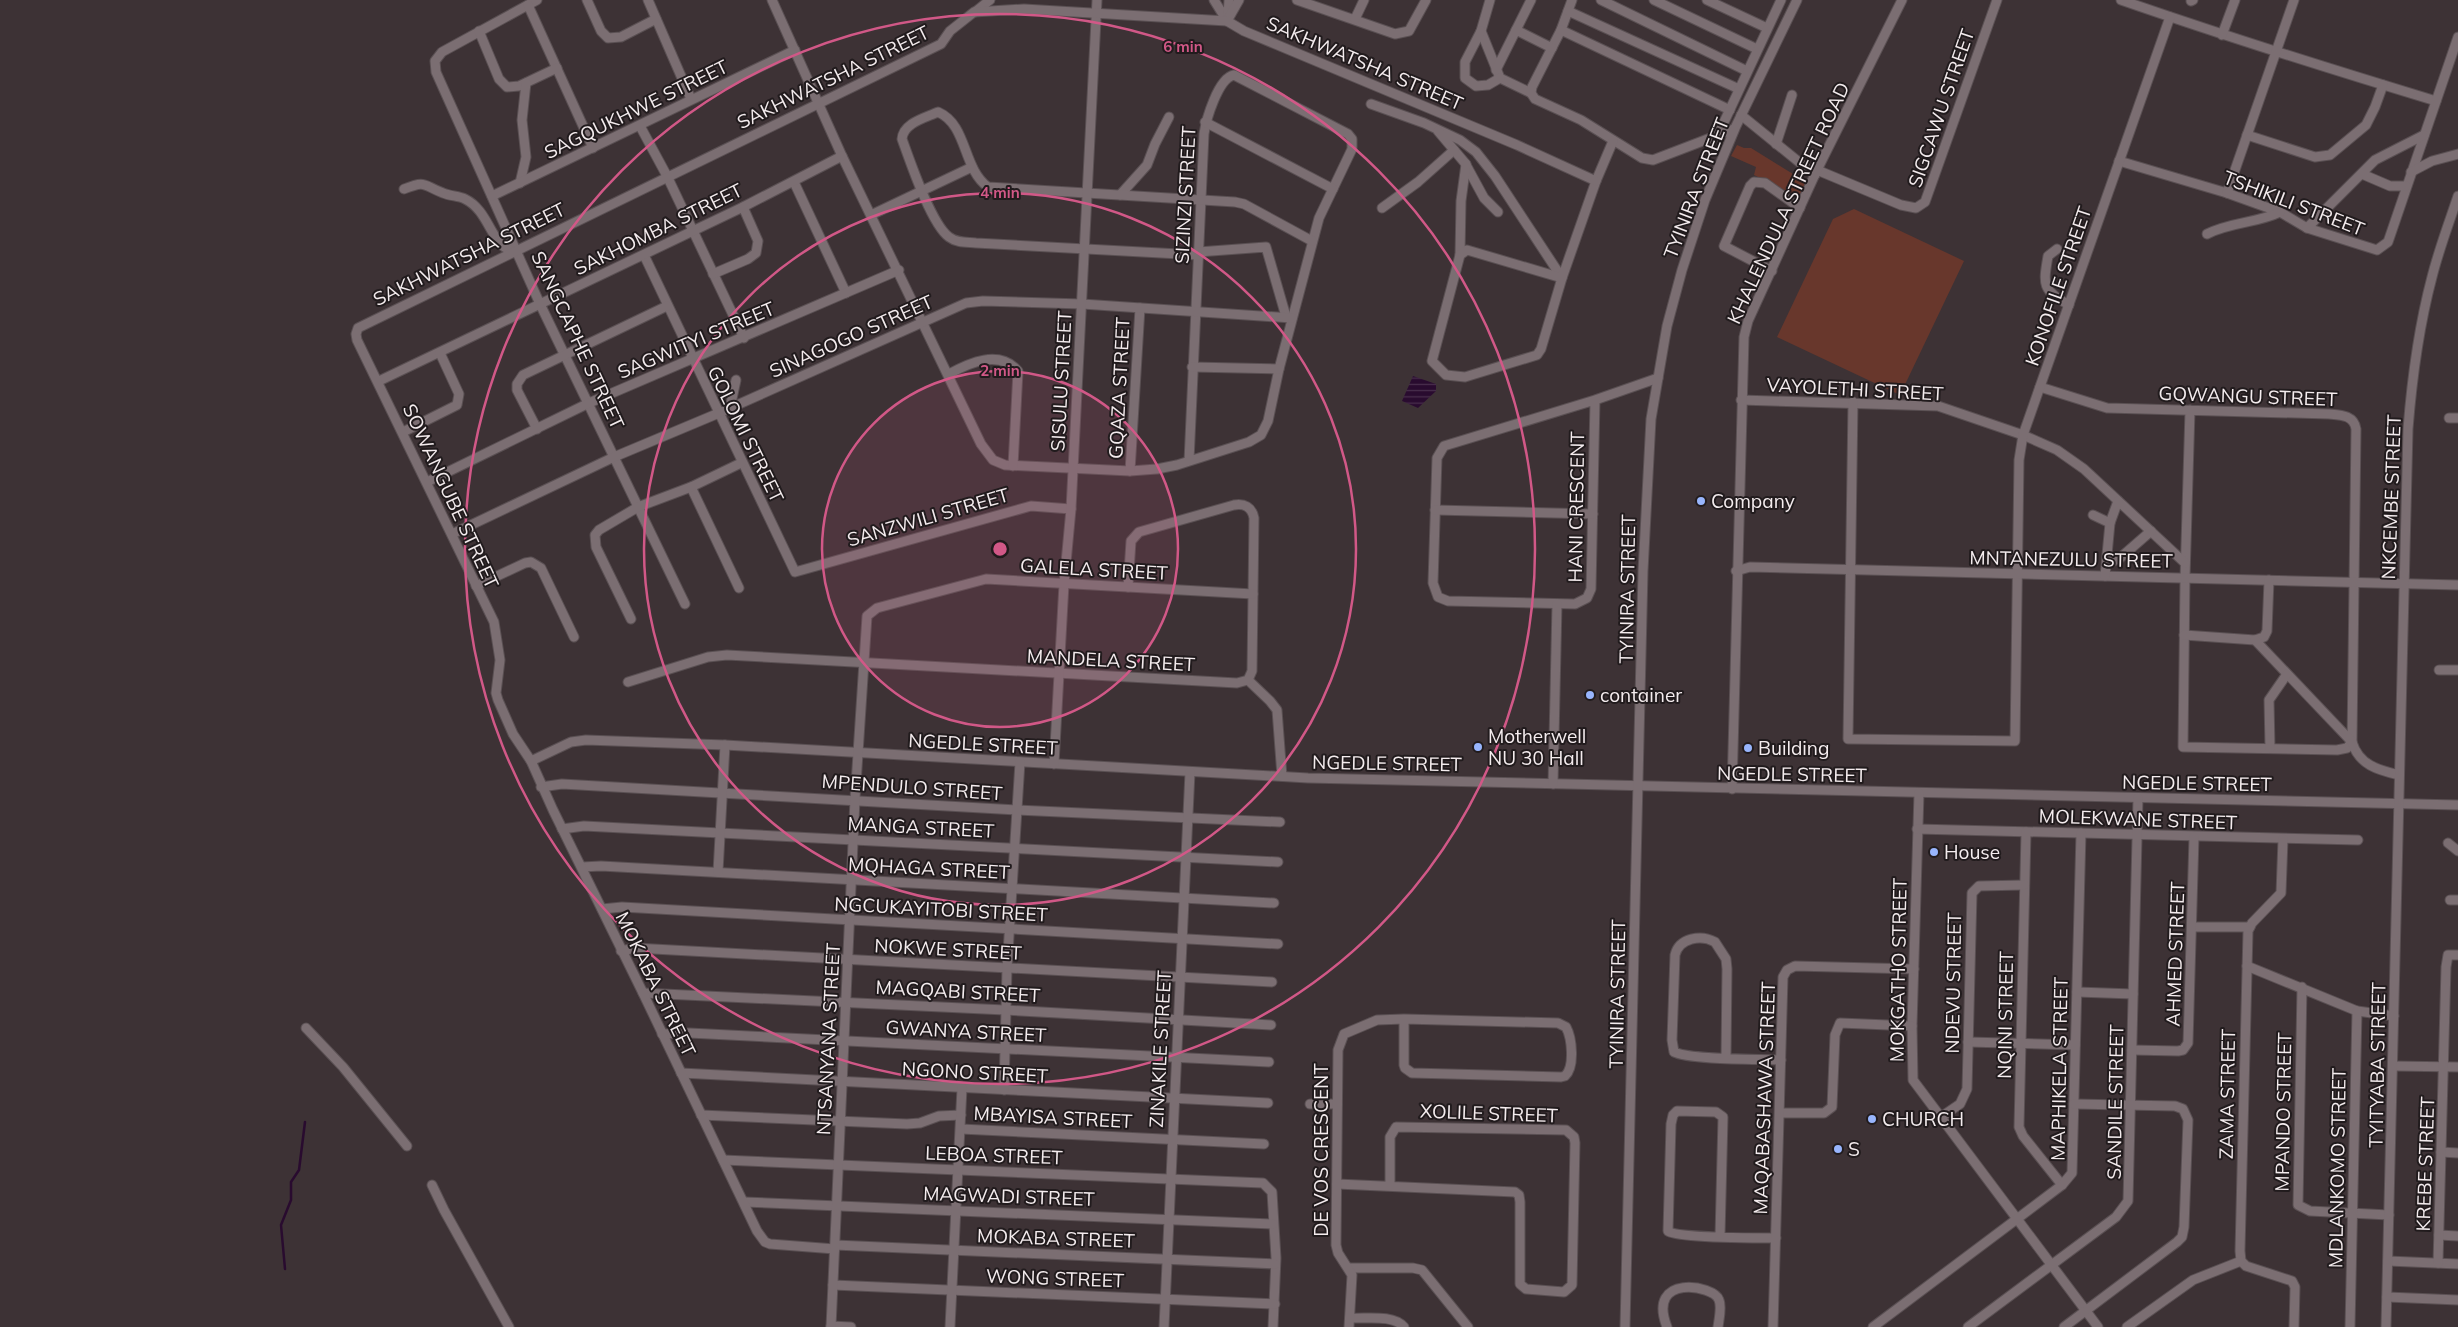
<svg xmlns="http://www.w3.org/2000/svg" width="2458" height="1327" font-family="Mulish,sans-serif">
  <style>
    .green { fill: #68372c }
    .water { fill: url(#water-rules) }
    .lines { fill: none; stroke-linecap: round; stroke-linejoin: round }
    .stream { stroke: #290b2f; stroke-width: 2.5 }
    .minor-casing { stroke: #5a5053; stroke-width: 11 }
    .minor { stroke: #7b6e72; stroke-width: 9 }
    .ring { fill: none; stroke: #d15887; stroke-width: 2.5 }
    .poi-dot { fill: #98b5fd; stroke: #211b1d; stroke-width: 2 }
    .labels { text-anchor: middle; stroke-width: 4; stroke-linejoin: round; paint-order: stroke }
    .street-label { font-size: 19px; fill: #f4ecee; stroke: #211b1d }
    .poi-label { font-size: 19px; fill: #f4ecee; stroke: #211b1d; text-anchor: start }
    .centre { fill: #d15887; stroke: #211b1d; stroke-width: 2.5 }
    .ring-label { font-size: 15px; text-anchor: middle; font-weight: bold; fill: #d15887; stroke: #211b1d; stroke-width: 4; stroke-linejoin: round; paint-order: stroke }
  </style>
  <defs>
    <pattern id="water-rules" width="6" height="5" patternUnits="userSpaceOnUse" patternTransform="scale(1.25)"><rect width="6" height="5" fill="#290b2f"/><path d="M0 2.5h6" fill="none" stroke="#492f4d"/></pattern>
  </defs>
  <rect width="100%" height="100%" fill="#3d3235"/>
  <!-- green -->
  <g class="green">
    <polygon points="1737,145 1744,148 1751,148 1806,182 1799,197 1754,175 1756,167 1731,156"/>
    <polygon points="1854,209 1964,261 1900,395 1777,337 1833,219"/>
  </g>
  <!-- water -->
  <polygon class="water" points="1413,376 1436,384 1436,391 1418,408 1402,401"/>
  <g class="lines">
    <!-- stream -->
    <polyline class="stream" points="285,1269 281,1225 291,1200 291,1182 299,1170 305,1122"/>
    <defs>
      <g id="minor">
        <polyline points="537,0 442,52 435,61 436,72 540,304 685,604"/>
        <polyline points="587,0 601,31 608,38 621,37 656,19"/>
        <polyline points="648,0 691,99"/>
        <path d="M772 0 842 156 981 444 993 460 1005 465 1130 471 1157 469 1177 465 1249 442 1261 435 1268 421 1279 369 1319 218 1352 149V139L1348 134 1234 75C1218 78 1206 120 1204 134L1189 461"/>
        <polyline points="1214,0 1227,21"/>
        <polyline points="1297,0 1395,34 1409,31 1426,0"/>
        <polyline points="1490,0 1481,31 1500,78 1531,93"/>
        <polyline points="1572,0 1561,30 1532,87 1531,93 1535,99 1581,120 1642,158 1653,160 1734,129"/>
        <polyline points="1601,0 1747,71"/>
        <polyline points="1654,0 1757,49"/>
        <polyline points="1707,0 1767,28"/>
        <path d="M2121 0C2225 36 2330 69 2436 101"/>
        <polyline points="2191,1 2193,0"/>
        <polyline points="528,5 593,148"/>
        <polyline points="1568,11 1739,89"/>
        <polyline points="975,12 990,0"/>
        <polyline points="1228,16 1229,0"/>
        <polyline points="1355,19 1364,0"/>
        <polyline points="1227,21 1239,0"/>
        <polyline points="1516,30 1552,48"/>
        <polyline points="1561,30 1730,110"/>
        <polyline points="479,31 499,79 507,87 519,86 557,68"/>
        <polyline points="1481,31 1465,62 1465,78 1476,86 1488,85 1500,78"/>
        <polyline points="2222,35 2235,0"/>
        <polyline points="1496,70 1531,0"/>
        <polyline points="1371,104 1424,123 1460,140 1476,152 1495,176 1562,278"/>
        <polyline points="1741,115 1815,175"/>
        <polyline points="1205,122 1333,189"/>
        <polyline points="640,126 667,176 744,338"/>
        <polyline points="1438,131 1465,163 1484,198 1498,212"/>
        <polyline points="1718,135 1781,0"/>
        <polyline points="2247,135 2315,157 2330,155 2366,125 2375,107 2383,85"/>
        <polyline points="1776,144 1792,95"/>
        <polyline points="2119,161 2227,193 2280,212 2307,228 2377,250 2388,242 2458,37"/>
        <polyline points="1817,170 1901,205 1916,208 1925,202 1997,0"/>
        <polyline points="2411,172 2432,161 2458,154"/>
        <polyline points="2362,174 2390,186 2406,186"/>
        <polyline points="794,182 846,293"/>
        <polyline points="520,183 526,157 522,120 526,83"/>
        <path d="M404 189C427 180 422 185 443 193 450 196 459 196 465 199 490 211 491 247 513 251"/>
        <polyline points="2227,193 2294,0"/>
        <polyline points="1120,195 1147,165 1155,144 1169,117"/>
        <polyline points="492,196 795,50"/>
        <polyline points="1382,208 1418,182 1454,150"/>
        <polyline points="871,215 972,167"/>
        <polyline points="2307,228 2375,160 2424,135"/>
        <path d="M2207 234C2230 222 2258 223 2280 212"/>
        <path d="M2057 249 2048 256C2043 285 2042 290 2069 305"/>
        <polyline points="1198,252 1266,247 1285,313"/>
        <polyline points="644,255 795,572 1031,506 1071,509"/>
        <path d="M1198 255 976 243C966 242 957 243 949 237 931 224 910 161 902 139 903 123 925 118 938 112 968 125 962 168 988 187L1235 202 1244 204 1312 241"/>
        <polyline points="1460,255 1461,201 1466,164"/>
        <polyline points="1772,271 1724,246 1750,186 1754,182 1765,183 1800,208"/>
        <polyline points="713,274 748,259 756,253 758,241 743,207"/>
        <polyline points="1562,278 1467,250 1460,255 1432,361 1446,375 1465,377 1537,355 1541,349 1562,278 1596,181 1613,141"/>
        <polyline points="1192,367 1279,369"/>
        <path d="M949 374C969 363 999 349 1018 371L1013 466"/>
        <polyline points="379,381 743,207 842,156"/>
        <path d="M2040 387 2107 408 2329 414C2341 415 2354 415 2356 429L2352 742 2347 748 2337 750 2183 747 2185 578 2190 410"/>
        <polyline points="1595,400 1591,589 1587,598 1575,604 1448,601 1438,597 1433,583 1437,458 1444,446 1595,400 1658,378"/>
        <polyline points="1741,400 1938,406 2023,435 2057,450 2084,469 2185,563"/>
        <polyline points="1853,402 1848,739 2015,741 2019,460 2023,435 2170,17"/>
        <polyline points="730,408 736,380"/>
        <polyline points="2449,418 2458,418"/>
        <polyline points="537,429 517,390 517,384 523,375 667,306"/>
        <polyline points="403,432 457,405 459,394 440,353"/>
        <polyline points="1130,471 1140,308"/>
        <polyline points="427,482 589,403 899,270"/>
        <polyline points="691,487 739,588"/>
        <polyline points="1435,510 1593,514"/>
        <polyline points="2093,515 2110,523"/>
        <polyline points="452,534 614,457 719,413 966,303 983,301 1082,304 1292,318"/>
        <polyline points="2107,564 2120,558 2151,531"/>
        <polyline points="1736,571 1750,567 2458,585"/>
        <polyline points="2105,576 2110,523 2118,501"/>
        <polyline points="476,586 525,563 531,562 541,568 574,637"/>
        <polyline points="631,619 596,547 595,535 599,530 638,507 691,487 741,463"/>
        <polyline points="2184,635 2255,640 2264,637 2267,631 2269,580"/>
        <path d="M2255 640 2352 742C2359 765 2378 770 2399 775"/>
        <polyline points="2439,670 2458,670"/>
        <polyline points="1248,680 1270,701 1277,710 1282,776"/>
        <path d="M628 682 708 657 727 655 1237 683 1248 680 1252 671 1254 518C1252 507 1244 503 1234 505L1139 532 1131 541 1128 587"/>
        <polyline points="2270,748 2269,700 2287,674"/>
        <polyline points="531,761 571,742 586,740 725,745 1308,778 2458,805"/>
        <polyline points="1054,764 1064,584 1071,509 1097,0"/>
        <polyline points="1553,784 1557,604"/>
        <polyline points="541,787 562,784 1017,810 1280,822"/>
        <polyline points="1732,789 1744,337 1748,321 1817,170 1902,0"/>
        <polyline points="1919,793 1912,1026 1913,1080 2098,1327"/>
        <polyline points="562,829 584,826 1278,862"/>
        <polyline points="1917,829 2358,840"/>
        <polyline points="2026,832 2019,1127 2023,1136 2062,1185"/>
        <polyline points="2283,839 2281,893 2252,923 2248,931 2240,1251 2241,1261 2246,1266 2292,1281 2295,1287 2294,1327"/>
        <polyline points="2448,843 2458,851"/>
        <polyline points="582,867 601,866 1274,903"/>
        <polyline points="718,872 725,745"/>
        <polyline points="2450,900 2458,900"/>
        <polyline points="602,909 622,907 1278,944"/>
        <polyline points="2192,927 2250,927"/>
        <polyline points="621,951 635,948 1272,982"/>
        <polyline points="2247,966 2357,1011 2394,1016"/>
        <polyline points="2302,987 2298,1205 2310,1211 2389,1215"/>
        <polyline points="2077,992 2133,994"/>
        <polyline points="643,993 1005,1010 1271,1025"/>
        <polyline points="306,1028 343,1067 407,1146"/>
        <polyline points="662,1034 689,1033 1269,1062"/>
        <polyline points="1968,1042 2075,1045"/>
        <polyline points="2132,1050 2178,1051 2183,1050 2188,1043 2194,837"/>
        <path d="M1726 1057 1727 969 1726 959 1715 942C1701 934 1679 938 1675 955L1672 1040 1674 1052C1690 1060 1759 1059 1781 1060"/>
        <polyline points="2393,1066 2458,1067"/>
        <polyline points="681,1073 1268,1103"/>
        <polyline points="1004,1090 1007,968 1020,762"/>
        <polyline points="1310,1104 1337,1104"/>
        <polyline points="1780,1113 1824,1113 1832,1107 1835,1035 1840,1023 1912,1026"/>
        <polyline points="701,1115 907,1124 920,1123 939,1116 961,1115"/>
        <polyline points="1941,1117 1960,1104 1967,1089 1972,893 1979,886 2024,885"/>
        <polyline points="961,1129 1264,1144"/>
        <polyline points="2441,1152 2458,1153"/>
        <polyline points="723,1160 1263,1183 1272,1192 1276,1258 1273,1327"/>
        <polyline points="1337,1184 1515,1192 1519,1195 1520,1202 1520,1284 1526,1289 1564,1292 1572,1285 1575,1143 1574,1137 1566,1130 1396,1127 1390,1137 1390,1185"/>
        <polyline points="432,1185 444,1210 509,1327"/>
        <polyline points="744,1202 1273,1224"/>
        <polyline points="2439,1235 2458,1236"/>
        <path d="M1720 1236 1723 1117 1716 1112 1677 1111 1673 1115 1671 1124 1668 1231C1676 1238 1759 1238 1776 1238"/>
        <polyline points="835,1245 1275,1264"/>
        <polyline points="835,1249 770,1244 765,1242 757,1231 643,993 553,810 531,761 513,734 498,700 496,693 500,660 494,622 357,340 356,334 358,328 941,44 950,31 974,12 1024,9 1227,21 1244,31 1517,145 1596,181"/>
        <polyline points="2388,1261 2458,1264"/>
        <polyline points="2438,1263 2446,967 2448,955 2458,955"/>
        <polyline points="1349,1268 1413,1268 1422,1270 1468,1327"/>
        <polyline points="833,1285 1275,1304"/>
        <polyline points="2387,1297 2458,1300"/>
        <path d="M1350 1318C1366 1319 1393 1314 1404 1327"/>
        <polyline points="831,1326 851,1327"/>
        <polyline points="831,1327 855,799 867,616 877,608 986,579 1253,594"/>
        <polyline points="950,1327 962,1088"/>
        <polyline points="1164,1327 1190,772"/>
        <path d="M1349 1327 1352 1275 1338 1253 1336 1245 1338 1050 1344 1034 1377 1020 1404 1019 1558 1023 1566 1027C1572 1038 1575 1067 1565 1076L1561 1077 1412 1073 1405 1068 1404 1065V1019"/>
        <polyline points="1625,1327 1643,571 1651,419 1667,326 1682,270 1705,200 1736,126 1797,0"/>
        <path d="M1667 1327C1646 1273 1714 1285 1719 1300 1722 1307 1719 1319 1718 1327"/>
        <polyline points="1773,1327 1783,977 1787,970 1795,966 1914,969"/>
        <polyline points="1873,1327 2062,1185 2072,1173 2081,833"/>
        <polyline points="1968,1327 2116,1217 2128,1201 2138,798"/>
        <polyline points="2064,1327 2177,1242 2182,1237 2184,1227 2188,1120 2183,1109 2175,1106 2074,1104"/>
        <polyline points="2127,1327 2193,1280 2241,1261"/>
        <polyline points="2350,1327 2357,1011"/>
        <path d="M2386 1327 2408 429C2412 378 2419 326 2432 277 2439 249 2449 223 2458 196"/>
      </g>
    </defs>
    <!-- minor casing -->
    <use href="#minor" class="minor-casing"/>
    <!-- minor -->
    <use href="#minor" class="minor"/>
  </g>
  <!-- distance rings -->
  <circle cx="1000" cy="549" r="178" fill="#d15887" fill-opacity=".12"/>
  <g class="ring">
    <circle cx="1000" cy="549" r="178"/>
    <circle cx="1000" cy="549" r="356"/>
    <circle cx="1000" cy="549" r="535"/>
  </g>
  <!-- markers -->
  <g class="poi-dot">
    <circle cx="1701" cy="501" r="5"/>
    <circle cx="1590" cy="695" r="5"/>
    <circle cx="1478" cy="747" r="5"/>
    <circle cx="1748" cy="748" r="5"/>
    <circle cx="1934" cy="852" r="5"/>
    <circle cx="1872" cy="1119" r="5"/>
    <circle cx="1838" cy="1149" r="5"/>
  </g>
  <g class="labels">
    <!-- street labels -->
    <g class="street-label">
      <text transform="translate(1365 63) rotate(23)" y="7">SAKHWATSHA STREET</text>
      <text transform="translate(833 77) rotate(-26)" y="7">SAKHWATSHA STREET</text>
      <text transform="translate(1941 108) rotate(-71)" y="7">SIGCAWU STREET</text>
      <text transform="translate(636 109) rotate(-26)" y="7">SAGQUKHWE STREET</text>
      <text transform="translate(1696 188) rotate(-69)" y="7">TYINIRA STREET</text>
      <text transform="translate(1185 195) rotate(-87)" y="7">SIZINZI STREET</text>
      <text transform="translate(1788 203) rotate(-65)" y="7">KHALENDULA STREET ROAD</text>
      <text transform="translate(2294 203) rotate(21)" y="7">TSHIKILI STREET</text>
      <text transform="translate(658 229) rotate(-26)" y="7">SAKHOMBA STREET</text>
      <text transform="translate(469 254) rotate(-26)" y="7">SAKHWATSHA STREET</text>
      <text transform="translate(2058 286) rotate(-71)" y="7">KONOFILE STREET</text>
      <text transform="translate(851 336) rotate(-24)" y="7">SINAGOGO STREET</text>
      <text transform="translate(578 340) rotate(65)" y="7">SANGCAPHE STREET</text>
      <text transform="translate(696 340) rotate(-23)" y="7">SAGWITYI STREET</text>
      <text transform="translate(1061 381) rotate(-87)" y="7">SISULU STREET</text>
      <text transform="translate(1119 388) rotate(-87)" y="7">GQAZA STREET</text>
      <text transform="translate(1855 389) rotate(3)" y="7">VAYOLETHI STREET</text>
      <text transform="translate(2248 396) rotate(2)" y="7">GQWANGU STREET</text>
      <text transform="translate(746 434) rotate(64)" y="7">GOLOMI STREET</text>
      <text transform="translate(451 496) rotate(65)" y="7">SOWANGUBE STREET</text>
      <text transform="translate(2391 497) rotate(-88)" y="7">NKCEMBE STREET</text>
      <text transform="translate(1576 507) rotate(-89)" y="7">HANI CRESCENT</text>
      <text transform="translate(928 517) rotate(-16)" y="7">SANZWILI STREET</text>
      <text transform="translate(2071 559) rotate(1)" y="7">MNTANEZULU STREET</text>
      <text transform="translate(1094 569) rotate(3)" y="7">GALELA STREET</text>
      <text transform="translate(1627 589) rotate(-89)" y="7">TYINIRA STREET</text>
      <text transform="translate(1111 660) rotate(3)" y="7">MANDELA STREET</text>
      <text transform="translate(983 744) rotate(3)" y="7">NGEDLE STREET</text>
      <text transform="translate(1387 763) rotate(1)" y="7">NGEDLE STREET</text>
      <text transform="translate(1792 774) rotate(1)" y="7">NGEDLE STREET</text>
      <text transform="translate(2197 783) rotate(1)" y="7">NGEDLE STREET</text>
      <text transform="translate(912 787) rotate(4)" y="7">MPENDULO STREET</text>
      <text transform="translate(2138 819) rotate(2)" y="7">MOLEKWANE STREET</text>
      <text transform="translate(921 827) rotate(3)" y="7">MANGA STREET</text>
      <text transform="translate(929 868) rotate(3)" y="7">MQHAGA STREET</text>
      <text transform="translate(941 909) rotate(3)" y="7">NGCUKAYITOBI STREET</text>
      <text transform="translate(948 949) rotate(3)" y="7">NOKWE STREET</text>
      <text transform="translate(2175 954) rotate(-88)" y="7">AHMED STREET</text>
      <text transform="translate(1898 970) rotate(-89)" y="7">MOKGATHO STREET</text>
      <text transform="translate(1953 983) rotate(-89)" y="7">NDEVU STREET</text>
      <text transform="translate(656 984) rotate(64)" y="7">MOKABA STREET</text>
      <text transform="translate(958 991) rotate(3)" y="7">MAGQABI STREET</text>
      <text transform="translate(1617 994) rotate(-89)" y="7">TYINIRA STREET</text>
      <text transform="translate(2005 1015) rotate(-89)" y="7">NQINI STREET</text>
      <text transform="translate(966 1031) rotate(3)" y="7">GWANYA STREET</text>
      <text transform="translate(828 1039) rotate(-87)" y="7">NTSANYANA STREET</text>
      <text transform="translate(1160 1049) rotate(-87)" y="7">ZINAKILE STREET</text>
      <text transform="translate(2377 1065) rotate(-89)" y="7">TYITYABA STREET</text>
      <text transform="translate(2059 1069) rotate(-89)" y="7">MAPHIKELA STREET</text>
      <text transform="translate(975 1072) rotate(3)" y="7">NGONO STREET</text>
      <text transform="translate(2227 1094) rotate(-89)" y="7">ZAMA STREET</text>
      <text transform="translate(1764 1098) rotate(-88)" y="7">MAQABASHAWA STREET</text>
      <text transform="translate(2115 1102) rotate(-89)" y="7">SANDILE STREET</text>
      <text transform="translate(2283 1112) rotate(-89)" y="7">MPANDO STREET</text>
      <text transform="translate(1489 1113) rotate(2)" y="7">XOLILE STREET</text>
      <text transform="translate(1053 1117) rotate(3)" y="7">MBAYISA STREET</text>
      <text transform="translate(1321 1150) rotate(-90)" y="7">DE VOS CRESCENT</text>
      <text transform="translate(994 1155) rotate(2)" y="7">LEBOA STREET</text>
      <text transform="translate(2425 1164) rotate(-88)" y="7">KREBE STREET</text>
      <text transform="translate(2337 1168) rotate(-89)" y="7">MDLANKOMO STREET</text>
      <text transform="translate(1009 1196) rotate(2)" y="7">MAGWADI STREET</text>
      <text transform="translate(1056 1238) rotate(2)" y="7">MOKABA STREET</text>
      <text transform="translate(1055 1278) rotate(2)" y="7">WONG STREET</text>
    </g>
    <!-- poi labels -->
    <g class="poi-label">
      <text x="1711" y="508">Company</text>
      <text x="1600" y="702">container</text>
      <text x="1488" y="743">Motherwell<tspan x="1488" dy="22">NU 30 Hall</tspan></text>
      <text x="1758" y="755">Building</text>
      <text x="1944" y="859">House</text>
      <text x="1882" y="1126">CHURCH</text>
      <text x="1848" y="1156">S</text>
    </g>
  </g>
  <circle cx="1000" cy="549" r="8" class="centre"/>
  <g class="ring-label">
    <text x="1183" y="52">6 min</text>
    <text x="1000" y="198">4 min</text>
    <text x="1000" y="376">2 min</text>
  </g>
</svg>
